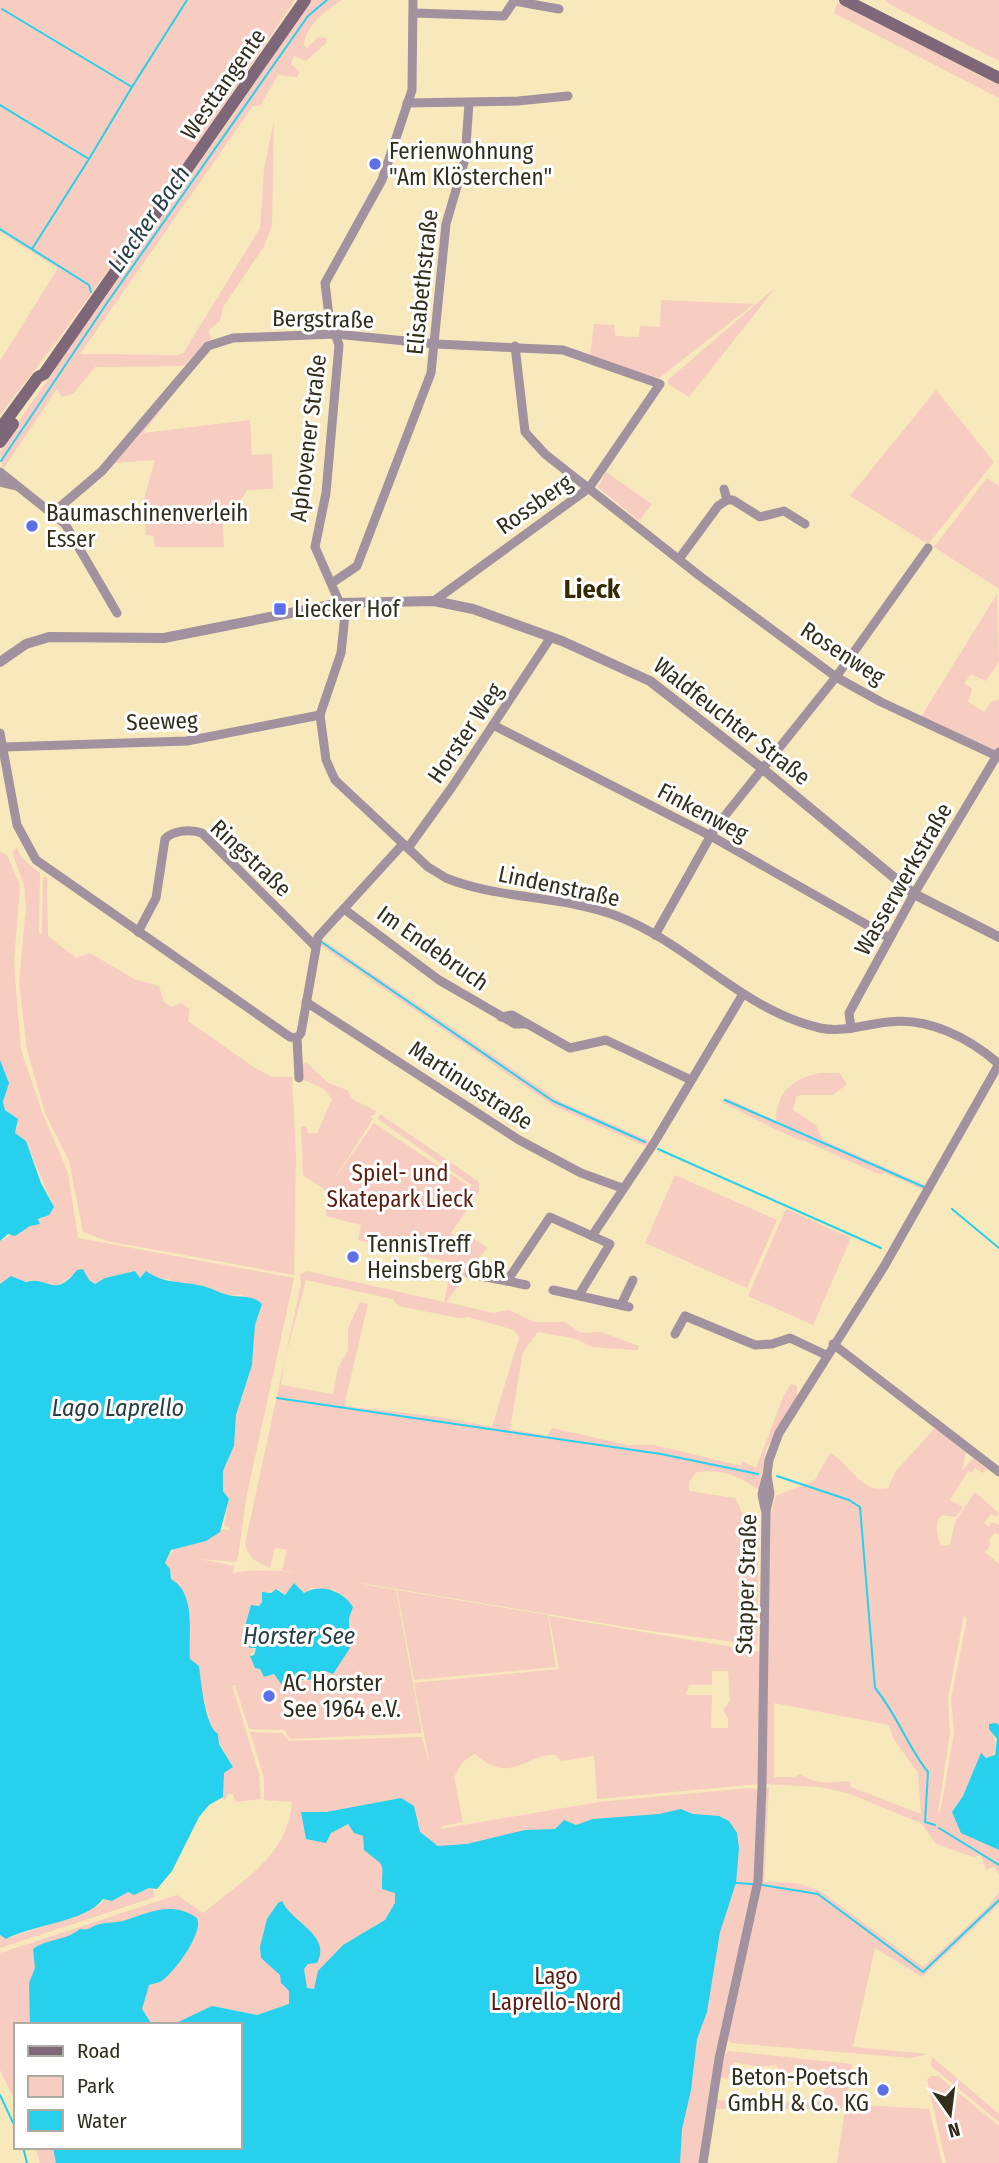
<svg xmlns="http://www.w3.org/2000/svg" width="999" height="2163" font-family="'Fira Sans Condensed',sans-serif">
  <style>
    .green { fill: #f7ccc1; fill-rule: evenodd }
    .water { fill: #27d0ed }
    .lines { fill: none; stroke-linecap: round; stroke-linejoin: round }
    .stream { stroke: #27d0ed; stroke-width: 2 }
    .minor { stroke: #a2919e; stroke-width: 9 }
    .tertiary { stroke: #a2919e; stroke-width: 10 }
    .secondary { stroke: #7f677a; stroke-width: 12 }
    .poi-dot { fill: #5e70e7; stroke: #fff; stroke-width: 2.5 }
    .labels { text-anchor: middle; stroke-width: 6; stroke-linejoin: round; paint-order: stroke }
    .street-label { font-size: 23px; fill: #332e1c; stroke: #fff }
    .poi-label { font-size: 23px; fill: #332e1c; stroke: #fff; text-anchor: start }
    .park-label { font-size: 23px; fill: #5d1d10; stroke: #fff }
    .water-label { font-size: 24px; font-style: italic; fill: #253f44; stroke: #fff }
    .quarter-label { font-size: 26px; font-weight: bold; fill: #352a00; stroke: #fff }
  </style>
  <rect width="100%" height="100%" fill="#f7e9bb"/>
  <!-- green -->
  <g class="green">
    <polygon points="0,0 295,0 203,136 63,333 0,415 0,361 58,268 0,232"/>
    <path d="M310 0H342C327 9 305 26 304 45L307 48 318 37 327 38 326 43 306 61 294 56 291 64 300 72 297 77 278 75 260 106H253L80 354 178 355 184 352 260 228 264 169 274 121 272 226 263 248 223 307 220 321 209 330 211 339 183 366 95 367 73 394 62 397 57 389 3 469 0 452 11 432 240 105Z"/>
    <polygon points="885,0 999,0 999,61 889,4"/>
    <polygon points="837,3 999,85 999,98 834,13"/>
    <polygon points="776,287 689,397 668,384 668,380"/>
    <polygon points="661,300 754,304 659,378 590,357 594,324 614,325 615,336 639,337 640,326 660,327"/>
    <polygon points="187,377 143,433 250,420 252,455 272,454 273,489 247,490 234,514 222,515 224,547 155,547 154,536 146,535 144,499 155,460 114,463 161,404"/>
    <polygon points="936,390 994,462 928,544 850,496"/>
    <polygon points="606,472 652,504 639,521 598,487"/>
    <polygon points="987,478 999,486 999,589 934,547"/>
    <polygon points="997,594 999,662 986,681 971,674 964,683 972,689 968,702 984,712 992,701 999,700 999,748 996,750 921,717"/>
    <polygon points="17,848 22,858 40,873 39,933 42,934 43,877 47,877 48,936 76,958 90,953 134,979 159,986 164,1002 172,1007 181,1003 190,1009 188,1021 255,1068 273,1077 292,1077 296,1155 294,1275 107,1241 83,1232 69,1161 45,1113 27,1050 19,982 26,908 24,885 12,852"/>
    <path d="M0 852 7 855 20 886 14 962 21 1050 42 1112 68 1173 78 1238 294 1278 247 1494 238 1556 236 1562 199 1559 235 1566 233 1573C285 1564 343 1581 396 1590L422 1733 290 1739 284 1730 249 1729 235 1685H232L259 1774 261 1799 236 1802 233 1794H228L225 1800 222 1798 224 1773 233 1767 212 1729 201 1688 199 1666 190 1659C189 1635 196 1592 171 1579L170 1569 165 1563 174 1549 206 1541 222 1529 230 1530V1527L224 1526 229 1499 223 1492V1471L234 1446 236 1415 252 1365 255 1325 262 1304 240 1294 230 1296 200 1285 172 1283 169 1279 154 1278 146 1271 140 1278 135 1271 105 1278 96 1285 89 1280 83 1269 56 1286 33 1280 0 1284V1241L44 1217 52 1203 26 1141 15 1133 17 1126 3 1105 8 1083 0 1060ZM294 1583 304 1593 311 1588 335 1590C360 1631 352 1636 333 1674L325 1670 319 1679 285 1683 279 1682 274 1674 265 1677 260 1669 255 1668 250 1656 255 1648H249C243 1629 250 1614 262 1602V1594L278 1589 285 1595Z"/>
    <polygon points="323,940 561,1102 650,1141 647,1147 554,1106 320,945"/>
    <path d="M306 1062 328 1083 347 1090 352 1099 376 1111 375 1115 370 1116 373 1119 331 1184 374 1123 470 1187 473 1186 378 1119 380 1114 479 1182V1192L451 1233 454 1236 444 1250 450 1255 466 1233 487 1248 446 1302 493 1313 509 1310 534 1322H565L581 1333 601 1332 639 1346 638 1350H633L592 1347 577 1339 538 1332 523 1352 510 1429 547 1436 552 1428 627 1445H654L741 1466V1461L756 1468 784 1395 791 1384 797 1386V1396L766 1449 759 1490C739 1476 722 1469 697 1472L689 1482V1491L735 1498 746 1520 759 1529 757 1645 644 1630 282 1570 287 1550 275 1548 270 1568C256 1562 249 1559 245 1544L301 1284 300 1275 307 1271 444 1302 452 1263 358 1240 361 1225 326 1216 328 1192 303 1175 301 1127 306 1126 308 1133H317L332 1099 324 1089 302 1079V1065ZM306 1280 393 1299 398 1306 459 1318 468 1317 514 1330 519 1338 492 1427 440 1417 344 1406 368 1304 360 1302 348 1329V1350L338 1368 333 1394 281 1385 285 1358Z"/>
    <path d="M820 1073H839L847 1084 833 1095H801L796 1097 793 1110 816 1125 823 1140 927 1186 924 1190 885 1173 878 1174 805 1141C795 1141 737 1109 722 1102L724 1097 776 1121C777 1092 791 1079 820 1073Z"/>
    <polygon points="675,1175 777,1220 747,1288 645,1243"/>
    <polygon points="786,1209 851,1238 813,1325 748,1296"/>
    <path d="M935 1428 966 1452 962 1471 973 1458 986 1469 983 1473 975 1468 971 1473 968 1471 950 1500 963 1507 956 1517 943 1515C933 1521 937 1536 941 1546L950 1545 955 1522 975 1492 999 1513 996 1517 991 1514 984 1523 989 1527 992 1522 999 1525V1534L994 1533 989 1540 990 1546 985 1552 999 1564V1725L990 1724 989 1729C996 1738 999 1750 990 1758L981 1756 963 1796 954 1808 969 1836 999 1850V1875L994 1866 986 1870 981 1855 973 1857 936 1844 921 1823 847 1793 820 1787 765 1784 769 1512 772 1511 776 1496 815 1480 830 1453C851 1464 860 1494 888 1488L896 1471ZM964 1615 967 1619 951 1699 954 1733 940 1813 938 1812 950 1733 948 1698ZM774 1703 889 1725 893 1738 918 1773 921 1814 851 1787 850 1781C833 1782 816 1786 800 1774L794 1777H774Z"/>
    <polygon points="397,1590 548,1615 556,1667 414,1680"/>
    <path d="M549 1616 762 1652 760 1784 597 1799 594 1756 561 1761 556 1755C533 1753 518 1775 494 1766 486 1764 481 1758 474 1754L463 1762 454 1777 463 1822 442 1826 440 1829 599 1802 749 1788 764 1791 769 1787 764 1882 797 1883 822 1892 923 1967 988 1907 999 1892V1904L922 1977 875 1948 853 2047 928 2054 911 2058 732 2043 726 2039 723 2058 728 2051 852 2064 846 2104 929 2109 942 2163H837L845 2109H714L705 2163H40L35 2147H240V2025H16V2103L0 2070V1953L177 1895 203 1913C242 1880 288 1857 292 1802L264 1800V1778L250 1732 282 1733 289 1741 422 1737 430 1766 414 1683 559 1669ZM712 1671H728L730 1701 723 1710 728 1718V1728H711L712 1695H686L689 1685H712ZM734 2062 760 2067 776 2065 783 2077 792 2071 818 2075 841 2072 844 2075 825 2086 823 2099 816 2103 787 2102 786 2105 755 2099 753 2105 715 2099 719 2077 727 2079Z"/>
    <polygon points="152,1887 155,1897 0,1948 0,1935 6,1939 80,1914 102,1903 103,1899 108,1901 128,1892 141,1892"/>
    <polygon points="932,2057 999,2114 999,2122 931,2066"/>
    <polygon points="931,2076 938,2076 999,2126 999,2163 946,2163 927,2080"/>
  </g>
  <!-- water -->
  <g class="water">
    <polygon points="0,1060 9,1083 3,1102 5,1110 18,1119 15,1133 26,1141 41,1183 54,1207 49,1215 38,1219 40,1224 30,1226 15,1236 8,1234 0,1241"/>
    <path d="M83 1269 89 1280 95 1284 105 1278 135 1271 140 1278 146 1271C164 1284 182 1281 203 1286 212 1288 219 1293 228 1295 241 1298 251 1294 262 1304L255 1325 252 1365 236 1415 234 1446 223 1471V1491L229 1499 220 1532 206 1541 171 1550 165 1563 170 1569 171 1579C197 1594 188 1634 190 1659L199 1666C201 1682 205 1726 218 1734L219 1744 233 1767 224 1773 223 1797 209 1805 199 1817 172 1871 157 1889 149 1888 134 1895 128 1892 112 1901 103 1899C86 1922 34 1924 6 1939L0 1935V1284L11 1276 26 1282C48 1275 54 1300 77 1270Z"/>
    <path d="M294 1583 304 1593C321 1583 343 1591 353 1607L349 1618 350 1648 333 1674 325 1671 319 1679 288 1681 281 1684 274 1674 264 1677 260 1669 255 1668 250 1656 254 1655 256 1648H249L246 1623 251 1605 259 1606 262 1602V1592L271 1593 276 1589 285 1595Z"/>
    <polygon points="996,1723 999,1725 999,1850 961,1833 952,1812 963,1796 981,1753 986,1758 995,1755 997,1739 989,1729 989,1724"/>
    <path d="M401 1798 414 1806 420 1832 438 1846 467 1844 525 1830 555 1829 564 1820 576 1825 593 1819 659 1814 681 1809 693 1814 719 1816 729 1821 737 1833 739 1848 736 1883 720 1932 707 2012 697 2039 691 2090 682 2129 680 2163H56L53 2147H240V2025H30L29 1983 35 1968 33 1949C48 1938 66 1941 80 1929 90 1931 91 1926 100 1924 107 1922 115 1923 123 1921 148 1913 171 1900 197 1918 204 1932 176 1970 164 1979 160 1983 155 1983 149 1985L142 2009 151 2023 174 2024 212 2006 257 2015 289 2004V1991L281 1983 280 1975 261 1958 260 1947 267 1919 278 1903 282 1901C292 1923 332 1935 317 1963L308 1964 304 1969 307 1988 314 1989 318 1971 343 1945 385 1920 395 1903V1893L382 1889C382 1859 387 1869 364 1850L363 1836 354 1833 348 1824 331 1833 326 1843 306 1839 301 1812H326Z"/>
  </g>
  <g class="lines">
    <!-- stream -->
    <g class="stream">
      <polyline points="2,9 132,87 89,159"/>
      <polyline points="132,87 187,0"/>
      <polyline points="0,105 89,159 32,249"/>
      <polyline points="0,229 89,285 91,292"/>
      <polyline points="1,461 107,303 308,16 327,0"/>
      <polyline points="320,941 553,1101 645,1142"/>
      <polyline points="725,1100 924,1187"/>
      <polyline points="658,1149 881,1248"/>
      <polyline points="952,1209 999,1248"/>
      <polyline points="277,1398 661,1454 758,1474"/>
      <path d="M777 1476 849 1500 860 1507 875 1688C897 1714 907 1746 928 1772L925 1822 935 1825"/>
      <polyline points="939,1828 999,1865"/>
      <polyline points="736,1883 752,1884"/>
      <polyline points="762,1885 818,1894 923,1972 999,1900"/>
      <polyline points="0,2095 16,2129"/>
      <polyline points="23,2147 27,2163"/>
    </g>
    <!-- minor -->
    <g class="minor">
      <path d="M413 0 412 90 382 180 325 283 329 316 339 345 326 493 315 547 345 615 341 653 320 715 326 760 335 780 428 867 446 878C500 900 562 895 617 916 690 944 742 1010 820 1028 843 1033 866 1024 888 1022 929 1017 969 1038 999 1064"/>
      <polyline points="414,13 504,16 514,1 559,9"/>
      <polyline points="407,103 518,101 568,96"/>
      <polyline points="515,346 525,432 545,454 701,577 836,677 881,702 999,757"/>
      <polyline points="0,472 65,524 117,613"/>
      <polyline points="0,482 16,486"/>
      <polyline points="724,489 727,500"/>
      <polyline points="54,512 102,471 208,346 233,338 335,334 436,344 563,350 660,384 589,488 434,601"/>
      <polyline points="679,559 718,506 727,500 733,500 760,517 784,511 805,524"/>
      <polyline points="332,583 357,566 431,373 446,224 465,159 469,103"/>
      <polyline points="493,725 711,836 890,938"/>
      <polyline points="0,733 17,825 36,860 290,1037 297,1038"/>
      <polyline points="4,747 187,741 320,715"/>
      <polyline points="408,848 452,787 551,637"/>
      <polyline points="344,909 439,980 515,1024 527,1024"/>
      <path d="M138 932 156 898 165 839C173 830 191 829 202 833L315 946"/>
      <polyline points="655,935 715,828 836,677 928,548"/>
      <polyline points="306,1002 519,1140 581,1173 622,1188"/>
      <polyline points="501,1017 512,1015 570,1048 606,1040 691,1080"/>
      <polyline points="851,1028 849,1013 914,894 999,752"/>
      <polyline points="299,1078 297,1038 301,1033 318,937 403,844"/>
      <polyline points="592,1236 654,1143 743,994"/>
      <polyline points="470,1274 507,1281"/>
      <polyline points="526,1285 507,1281 550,1217 610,1244 579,1295"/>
      <polyline points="553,1290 629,1307"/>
      <polyline points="621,1305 633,1280"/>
      <polyline points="675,1334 685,1316 755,1345 772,1344 790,1338 826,1355"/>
      <polyline points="833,1344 999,1472"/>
      <polyline points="765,1509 762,1494 766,1478"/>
      <polyline points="703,2163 719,2059 758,1881 762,1786 766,1511 770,1494 767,1475 769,1460 779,1433 885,1265 999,1064"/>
    </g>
    <!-- tertiary -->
    <polyline class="tertiary" points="0,662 26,644 49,637 164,638 341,603 434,601 473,609 562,641 650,681 763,769 914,894 999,937"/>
    <!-- secondary -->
    <g class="secondary">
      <polyline points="845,0 999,78"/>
      <polyline points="0,429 38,377 44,374 305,0"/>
      <polyline points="0,442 13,424"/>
    </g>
  </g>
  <!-- markers -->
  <g class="poi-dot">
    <circle cx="375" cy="164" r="7"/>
    <circle cx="32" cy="526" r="7"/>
    <rect x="273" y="602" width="14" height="14" rx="3.5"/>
    <circle cx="353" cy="1257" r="7"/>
    <circle cx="269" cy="1696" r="7"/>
    <circle cx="883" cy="2090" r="7"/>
  </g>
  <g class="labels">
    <!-- street labels -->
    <g class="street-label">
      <text transform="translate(223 84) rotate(-55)" y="8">Westtangente</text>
      <text transform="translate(422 282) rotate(-84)" y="8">Elisabethstraße</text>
      <text transform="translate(323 319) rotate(1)" y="8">Bergstraße</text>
      <text transform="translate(308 438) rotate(-83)" y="8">Aphovener Straße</text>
      <text transform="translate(534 504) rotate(-35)" y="8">Rossberg</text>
      <text transform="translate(843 653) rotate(33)" y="8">Rosenweg</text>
      <text transform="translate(162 721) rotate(-2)" y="8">Seeweg</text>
      <text transform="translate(732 721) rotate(38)" y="8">Waldfeuchter Straße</text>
      <text transform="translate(465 733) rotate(-56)" y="8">Horster Weg</text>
      <text transform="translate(703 812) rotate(28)" y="8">Finkenweg</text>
      <text transform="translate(251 858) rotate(43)" y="8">Ringstraße</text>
      <text transform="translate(903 879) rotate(-60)" y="8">Wasserwerkstraße</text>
      <text transform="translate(559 886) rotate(12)" y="8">Lindenstraße</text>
      <text transform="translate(433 948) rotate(35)" y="8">Im Endebruch</text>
      <text transform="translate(471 1085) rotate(33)" y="8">Martinusstraße</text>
      <text transform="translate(746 1584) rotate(-88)" y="8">Stapper Straße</text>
    </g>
    <!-- poi labels -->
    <g class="poi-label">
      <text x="389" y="159">Ferienwohnung<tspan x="389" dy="26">"Am Klösterchen"</tspan></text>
      <text x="46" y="521">Baumaschinenverleih<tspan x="46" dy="26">Esser</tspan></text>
      <text x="294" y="617">Liecker Hof</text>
      <text x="367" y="1252">TennisTreff<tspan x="367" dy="26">Heinsberg GbR</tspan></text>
      <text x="283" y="1691">AC Horster<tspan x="283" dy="26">See 1964 e.V.</tspan></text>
      <text x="869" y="2085" text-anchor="end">Beton-Poetsch<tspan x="869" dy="26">GmbH &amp; Co. KG</tspan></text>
    </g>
    <!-- park labels -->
    <g class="park-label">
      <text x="400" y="1181">Spiel- und<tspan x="400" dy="26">Skatepark Lieck</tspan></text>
      <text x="556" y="1984">Lago<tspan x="556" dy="26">Laprello-Nord</tspan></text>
    </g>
    <!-- water labels -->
    <g class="water-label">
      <text transform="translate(149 219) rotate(-55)" y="8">Liecker Bach</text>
      <text x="118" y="1416">Lago Laprello</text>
      <text x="299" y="1644">Horster See</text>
    </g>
    <!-- quarter labels -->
    <g class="quarter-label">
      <text x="592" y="598">Lieck</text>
    </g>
  </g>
  <!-- legend -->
  <rect x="14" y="2023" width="228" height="126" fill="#ffffff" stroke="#adaba4" stroke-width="2"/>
  <rect x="28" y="2046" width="35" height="10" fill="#7f677a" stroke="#adaba4" stroke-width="2"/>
  <text x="77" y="2058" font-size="21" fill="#332e1c">Road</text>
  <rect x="28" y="2076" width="35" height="21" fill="#f7ccc1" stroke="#adaba4" stroke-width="2"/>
  <text x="77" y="2093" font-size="21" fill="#332e1c">Park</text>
  <rect x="28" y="2110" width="35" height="21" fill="#27d0ed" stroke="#adaba4" stroke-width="2"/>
  <text x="77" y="2128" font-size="21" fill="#332e1c">Water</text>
  <!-- north arrow -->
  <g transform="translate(950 2114) rotate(166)" stroke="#ffffff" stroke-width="5" paint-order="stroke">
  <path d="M0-5L12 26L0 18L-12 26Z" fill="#332e1c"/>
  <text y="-10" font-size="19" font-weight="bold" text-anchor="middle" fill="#332e1c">N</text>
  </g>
</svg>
